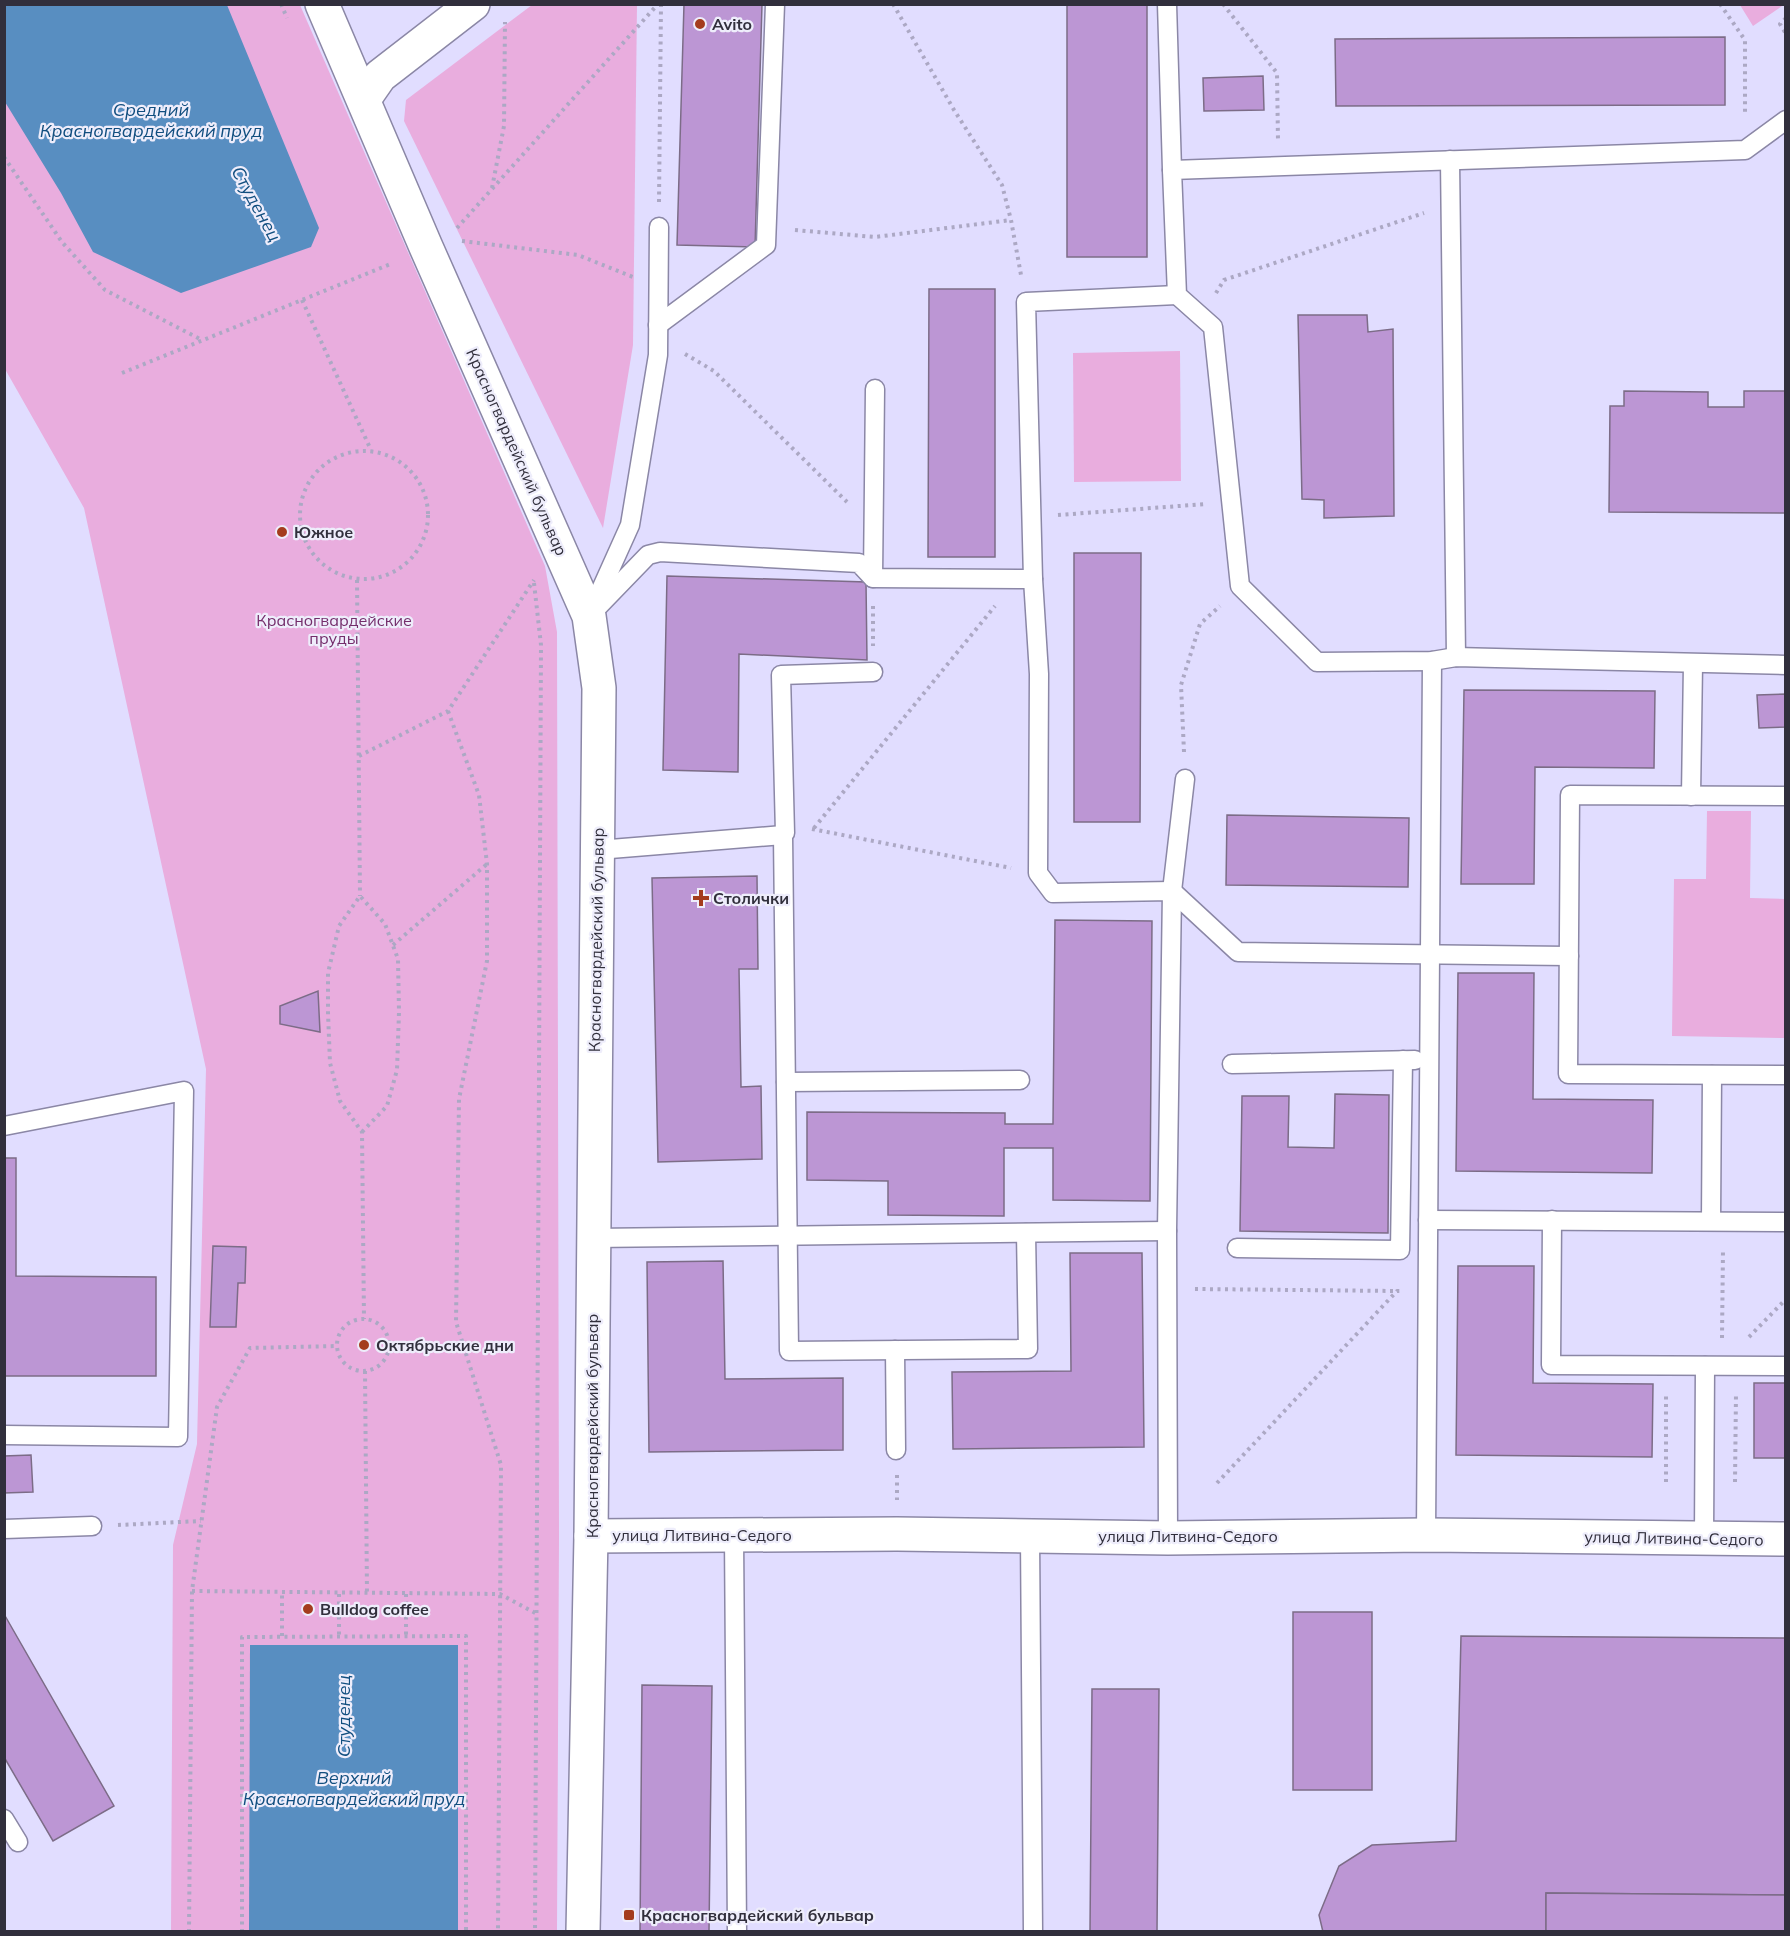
<svg xmlns="http://www.w3.org/2000/svg" width="1790" height="1936" font-family="Mulish,sans-serif">
  <style>
    .green { fill: #e9adde }
    .water { fill: #588ec1 }
    .building { fill: #bc96d4; stroke: #7c6c87; stroke-width: 1.5 }
    .lines { fill: none; stroke-linecap: round; stroke-linejoin: round }
    .service-casing { stroke: #8b87a6; stroke-width: 21 }
    .minor-casing { stroke: #8b87a6; stroke-width: 36 }
    .tertiary-casing { stroke: #8b87a6; stroke-width: 36 }
    .path { stroke: #aca8c4; stroke-width: 4; stroke-dasharray: 3 4.5; stroke-linecap: butt }
    .service { stroke: #fff; stroke-width: 18 }
    .minor { stroke: #fff; stroke-width: 33 }
    .tertiary { stroke: #fff; stroke-width: 33 }
    .poi-dot { fill: #a43c1e; stroke: #eeedfb; stroke-width: 2 }
    .labels { text-anchor: middle; stroke-width: 4.5; stroke-linejoin: round; paint-order: stroke }
    .poi-label { font-size: 16px; font-weight: bold; fill: #312f3c; stroke: #eeedfb; text-anchor: start }
    .street-label { font-size: 16px; fill: #312f3c; stroke: #eeedfb }
    .park-label { font-size: 16px; fill: #742d6b; stroke: #eeedfb }
    .water-label { font-size: 18px; font-style: italic; fill: #114e7f; stroke: #eeedfb }
  </style>
  <rect width="100%" height="100%" fill="#e1ddff"/>
  <!-- green -->
  <g class="green">
    <polygon points="1785,4 1753,26 1740,5 1740,4"/>
    <polygon points="4,5 300,5 545,566 557,632 559,1537 557,1931 171,1931 173,1545 197,1444 206,1069 84,508 5,369"/>
    <polygon points="532,5 637,5 633,345 603,528 404,121 406,100"/>
    <polygon points="1180,351 1181,481 1074,482 1073,353"/>
    <polygon points="1707,811 1751,811 1750,898 1785,899 1785,1038 1672,1036 1674,879 1706,879"/>
  </g>
  <!-- water -->
  <g class="water">
    <polygon points="5,4 227,5 319,228 311,247 181,293 93,252 61,193 5,102"/>
    <polygon points="250,1645 458,1645 458,1931 249,1931"/>
  </g>
  <!-- building -->
  <g class="building">
    <polygon points="684,4 762,4 755,247 677,245"/>
    <rect x="1067" y="4" width="80" height="253"/>
    <polygon points="1725,37 1725,105 1336,106 1335,39"/>
    <polygon points="1263,76 1264,110 1204,111 1203,78"/>
    <polygon points="929,289 995,289 995,557 928,557"/>
    <polygon points="1298,315 1367,315 1368,332 1393,329 1394,516 1324,518 1324,500 1302,499"/>
    <polygon points="1624,391 1708,392 1708,407 1744,407 1744,391 1786,391 1786,513 1609,512 1610,406 1624,406"/>
    <polygon points="1074,553 1141,553 1140,822 1074,822"/>
    <polygon points="667,576 866,582 867,660 739,654 738,772 663,770"/>
    <polygon points="1464,690 1655,691 1654,768 1535,767 1534,884 1461,884"/>
    <polygon points="1786,694 1786,727 1759,728 1757,695"/>
    <polygon points="1227,815 1409,818 1408,887 1226,885"/>
    <polygon points="757,876 758,969 739,969 741,1087 761,1086 762,1159 658,1162 652,878"/>
    <polygon points="1055,920 1152,921 1150,1201 1053,1200 1053,1148 1004,1148 1004,1216 888,1215 888,1181 807,1180 807,1112 1005,1113 1005,1124 1053,1124"/>
    <polygon points="1458,973 1534,973 1533,1099 1653,1100 1652,1173 1456,1171"/>
    <polygon points="318,991 320,1032 280,1024 280,1006"/>
    <polygon points="1335,1094 1389,1095 1388,1233 1240,1231 1242,1096 1289,1096 1288,1147 1334,1148"/>
    <polygon points="4,1158 16,1158 16,1276 156,1277 156,1376 4,1376"/>
    <polygon points="213,1246 246,1247 245,1283 238,1283 236,1327 210,1327"/>
    <polygon points="1070,1253 1142,1253 1144,1447 953,1449 952,1372 1071,1371"/>
    <polygon points="723,1261 725,1379 843,1378 843,1450 649,1452 647,1262"/>
    <polygon points="1458,1266 1534,1266 1533,1383 1653,1384 1652,1457 1456,1455"/>
    <rect x="1754" y="1383" width="32" height="75"/>
    <polygon points="31,1455 33,1492 4,1493 4,1456"/>
    <rect x="1293" y="1612" width="79" height="178"/>
    <polygon points="4,1614 114,1806 53,1841 4,1757"/>
    <polygon points="1461,1636 1786,1638 1786,1895 1546,1893 1546,1932 1323,1932 1319,1915 1339,1866 1372,1845 1456,1841"/>
    <polygon points="642,1685 712,1686 709,1932 640,1932"/>
    <polygon points="1092,1689 1159,1689 1157,1932 1090,1932"/>
    <polygon points="1546,1893 1786,1895 1786,1932 1546,1932"/>
  </g>
  <g class="lines">
    <defs>
      <g id="service">
        <polyline points="1167,4 1172,170"/>
        <polyline points="1786,120 1745,150 1172,170 1177,295 1213,327 1240,586 1317,662 1432,661 1456,657 1786,665"/>
        <polyline points="1450,160 1456,657"/>
        <polyline points="1177,295 1026,302 1033,579 1039,674 1038,873 1053,893 1172,891 1238,952 1569,956"/>
        <polyline points="658,325 766,245 775,4"/>
        <polyline points="873,578 875,389"/>
        <polyline points="594,605 630,525 658,355 659,227"/>
        <polyline points="589,616 648,555 660,552 859,563 873,578 1033,579"/>
        <polyline points="873,672 781,675 785,833 783,835 789,1351 1028,1349 1026,1233"/>
        <polyline points="1691,796 1693,664"/>
        <polyline points="1786,796 1570,795 1568,1074 1786,1075"/>
        <polyline points="598,850 783,835"/>
        <polyline points="1232,1064 1415,1060"/>
        <polyline points="786,1082 1020,1080"/>
        <polyline points="4,1126 184,1091 178,1437 4,1435"/>
        <polyline points="1428,1220 1786,1222"/>
        <polyline points="1552,1220 1551,1365 1786,1366"/>
        <polyline points="1711,1221 1712,1075"/>
        <polyline points="593,1238 1167,1231"/>
        <polyline points="1237,1248 1400,1250 1403,1060"/>
        <polyline points="895,1350 896,1450"/>
        <polyline points="4,1529 92,1526"/>
        <polyline points="734,1535 737,1932"/>
        <polyline points="1426,1535 1432,661"/>
        <polyline points="1030,1536 1033,1932"/>
        <polyline points="1168,1538 1167,1231 1172,891 1185,779"/>
        <polyline points="1704,1538 1705,1366"/>
        <polyline points="4,1819 18,1842"/>
      </g>
      <g id="minor">
        <polyline points="364,99 380,76 473,4"/>
        <polyline points="591,1536 897,1534 1168,1538 1426,1535 1786,1539"/>
      </g>
      <polyline id="tertiary" points="322,4 426,247 589,616 599,688 591,1536 583,1932"/>
    </defs>
    <!-- service casing -->
    <use href="#service" class="service-casing"/>
    <!-- minor casing -->
    <use href="#minor" class="minor-casing"/>
    <!-- tertiary casing -->
    <use href="#tertiary" class="tertiary-casing"/>
    <!-- path -->
    <g class="path">
      <polyline points="281,4 287,18"/>
      <polyline points="893,4 954,110 1002,185 1011,220 1021,275"/>
      <polyline points="1223,4 1277,73 1278,141"/>
      <polyline points="1720,4 1745,40 1745,116"/>
      <polyline points="1786,18 1780,24 1786,34"/>
      <polyline points="4,157 62,242 105,290 202,340"/>
      <polyline points="492,188 504,126 505,22"/>
      <polyline points="659,202 661,4"/>
      <polyline points="457,228 658,4"/>
      <polyline points="795,230 875,237 1011,220"/>
      <polyline points="462,241 578,255 633,277"/>
      <polyline points="1216,293 1224,280 1424,213"/>
      <polyline points="302,300 371,450"/>
      <polyline points="685,354 714,371 847,502"/>
      <polyline points="122,373 393,263"/>
      <circle cx="364" cy="515" r="64"/>
      <polyline points="1058,515 1206,504"/>
      <polyline points="357,580 360,896"/>
      <polyline points="534,583 541,645 535,1932"/>
      <polyline points="873,606 873,646"/>
      <polyline points="448,711 479,795 487,864 487,961 459,1099 456,1322 501,1465 498,1932"/>
      <polyline points="1184,752 1181,685 1200,624 1220,606"/>
      <polyline points="359,756 448,711 534,580"/>
      <polyline points="814,828 995,606"/>
      <polyline points="812,829 1011,868"/>
      <polyline points="393,945 487,864"/>
      <polyline points="362,1132 387,1106 397,1070 399,1012 398,959 385,924 360,896 339,926 328,973 328,1013 330,1063 340,1101 362,1132 364,1319"/>
      <polyline points="1195,1289 1397,1291"/>
      <circle cx="363" cy="1345" r="26"/>
      <polyline points="1749,1337 1786,1299"/>
      <polyline points="1722,1338 1723,1250"/>
      <polyline points="390,1349 465,1350"/>
      <polyline points="365,1371 367,1594"/>
      <polyline points="897,1475 897,1500"/>
      <polyline points="1666,1482 1666,1393"/>
      <polyline points="1735,1482 1736,1393"/>
      <polyline points="1217,1483 1397,1291 1400,1291"/>
      <polyline points="118,1525 201,1521"/>
      <polyline points="192,1591 500,1594 537,1614"/>
      <polyline points="339,1594 339,1636"/>
      <polyline points="406,1594 406,1637"/>
      <polyline points="282,1636 282,1593"/>
      <polyline points="189,1932 192,1591 217,1407 250,1348 338,1346"/>
      <polyline points="242,1932 242,1637 466,1636 466,1932"/>
    </g>
    <!-- service -->
    <use href="#service" class="service"/>
    <!-- minor -->
    <use href="#minor" class="minor"/>
    <!-- tertiary -->
    <use href="#tertiary" class="tertiary"/>
  </g>
  <!-- markers -->
  <g class="poi-dot">
    <circle cx="700" cy="24" r="6"/>
    <circle cx="282" cy="532" r="6"/>
    <path d="M698 889h6v6h6v6h-6v6h-6v-6h-6v-6h6z"/>
    <circle cx="364" cy="1345" r="6"/>
    <circle cx="308" cy="1609" r="6"/>
    <rect x="623" y="1909" width="12" height="12" rx="3"/>
  </g>
  <g class="labels">
    <!-- poi labels -->
    <g class="poi-label">
      <text x="712" y="30">Avito</text>
      <text x="294" y="538">Южное</text>
      <text x="713" y="904">Столички</text>
      <text x="376" y="1351">Октябрьские дни</text>
      <text x="320" y="1615">Bulldog coffee</text>
      <text x="641" y="1921">Красногвардейский бульвар</text>
    </g>
    <!-- street labels -->
    <g class="street-label">
      <text transform="translate(517 452) rotate(66)" y="6">Красногвардейский бульвар</text>
      <text transform="translate(596 940) rotate(-89)" y="6">Красногвардейский бульвар</text>
      <text transform="translate(592 1426) rotate(-90)" y="6">Красногвардейский бульвар</text>
      <text x="702" y="1541">улица Литвина-Седого</text>
      <text x="1188" y="1542">улица Литвина-Седого</text>
      <text transform="translate(1674 1538) rotate(1)" y="6">улица Литвина-Седого</text>
    </g>
    <!-- park labels -->
    <g class="park-label">
      <text x="334" y="626">Красногвардейские<tspan x="334" dy="18">пруды</tspan></text>
    </g>
    <!-- water labels -->
    <g class="water-label">
      <text x="151" y="116">Средний<tspan x="151" dy="21">Красногвардейский пруд</tspan></text>
      <text transform="translate(256 204) rotate(61)" y="6">Студенец</text>
      <text transform="translate(344 1716) rotate(-90)" y="6">Студенец</text>
      <text x="354" y="1784">Верхний<tspan x="354" dy="21">Красногвардейский пруд</tspan></text>
    </g>
  </g>
  <!-- border -->
  <rect width="1790" height="1936" fill="none" stroke="#312f3c" stroke-width="12"/>
</svg>
